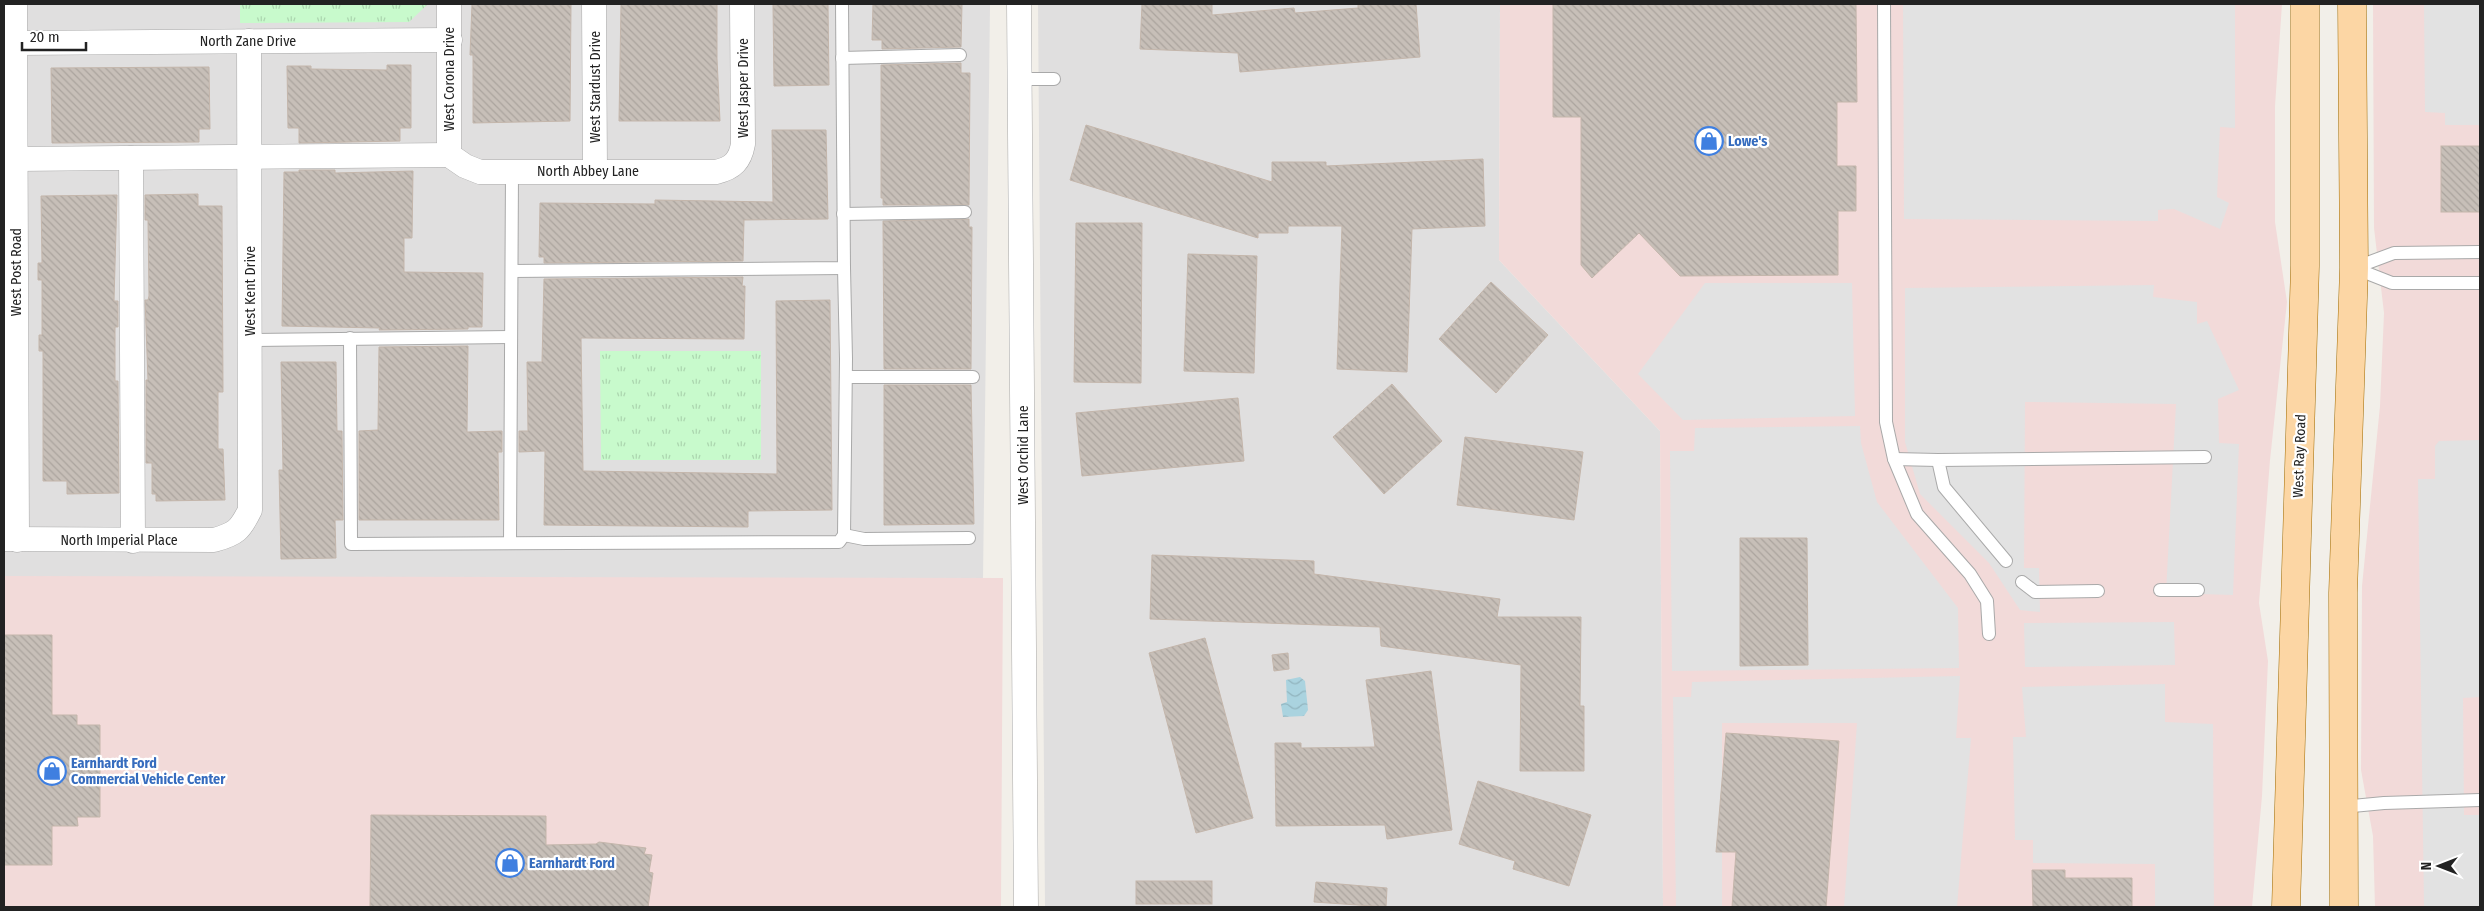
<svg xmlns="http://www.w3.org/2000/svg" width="2484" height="911" font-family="'Fira Sans Condensed',sans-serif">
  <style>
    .residential { fill: #e0dfdf }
    .commercial { fill: #f2dad9 }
    .park { fill: url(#park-tufts) }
    .parking { fill: #e2e2e2 }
    .water { fill: url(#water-waves) }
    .building { fill: url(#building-back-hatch); stroke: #c4b6ab }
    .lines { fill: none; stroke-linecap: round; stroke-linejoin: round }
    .lane-casing { stroke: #a9a9a9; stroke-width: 14 }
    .street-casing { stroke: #a9a9a9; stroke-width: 25 }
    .primary-casing { stroke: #a06b00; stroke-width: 29 }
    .lane { stroke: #fff; stroke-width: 12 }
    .street { stroke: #fff; stroke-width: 24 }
    .primary { stroke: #fcd6a4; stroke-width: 28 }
    .labels { text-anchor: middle; stroke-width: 4.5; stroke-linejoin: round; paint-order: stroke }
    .street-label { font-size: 14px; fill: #222; stroke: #fff }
    .shop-label { font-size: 14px; font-weight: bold; fill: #366cbe; stroke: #fff; text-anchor: start }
  </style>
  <defs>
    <pattern id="park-tufts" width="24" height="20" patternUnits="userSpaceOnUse" patternTransform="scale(1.25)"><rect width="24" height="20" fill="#c8facc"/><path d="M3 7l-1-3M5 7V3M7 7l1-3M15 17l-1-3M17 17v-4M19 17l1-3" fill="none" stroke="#acd6af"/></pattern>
    <pattern id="water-waves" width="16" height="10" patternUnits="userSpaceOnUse" patternTransform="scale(1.25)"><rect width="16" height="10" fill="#aad3df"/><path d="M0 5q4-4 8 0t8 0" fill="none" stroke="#92b5bf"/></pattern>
    <pattern id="building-back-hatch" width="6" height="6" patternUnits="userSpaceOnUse" patternTransform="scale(1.25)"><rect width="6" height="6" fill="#c7bfb8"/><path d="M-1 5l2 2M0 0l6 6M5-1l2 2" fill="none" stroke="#aba49e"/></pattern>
  </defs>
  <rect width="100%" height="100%" fill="#f2efe9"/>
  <!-- residential -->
  <g class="residential">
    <polygon points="4,4 990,4 983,579 4,582"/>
    <polygon points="1038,4 1500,4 1499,260 1660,431 1663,907 1045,907"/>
  </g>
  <!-- commercial -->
  <g class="commercial">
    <polygon points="1500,4 2282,4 2275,106 2275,222 2287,302 2270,460 2259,603 2268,661 2262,796 2252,907 1663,907 1660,431 1499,260"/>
    <polygon points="2373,4 2480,4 2480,907 2375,907 2373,836 2361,770 2362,586 2380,406 2384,313 2374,228"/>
    <polygon points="4,576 1003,578 1001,907 4,907"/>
  </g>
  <!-- park -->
  <g class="park">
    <polygon points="240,4 428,4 409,22 240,23"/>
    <polygon points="600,351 761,351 761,460 601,460"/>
  </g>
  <!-- parking -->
  <g class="parking">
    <polygon points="1903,4 2235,4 2235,128 2220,127 2217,197 2229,203 2220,229 2174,209 2158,210 2158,221 1904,219"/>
    <polygon points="2424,4 2480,4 2480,125 2445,125 2445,113 2425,112"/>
    <polygon points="1705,283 1852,283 1855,416 1683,420 1638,374"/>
    <polygon points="2154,285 2153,297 2197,302 2197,324 2207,321 2239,390 2218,399 2219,443 2239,444 2233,595 2166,593 2176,404 2025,402 2024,568 2039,568 2040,612 2020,610 1989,563 1920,494 1905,442 1905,288"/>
    <polygon points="1860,426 1861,443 1877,502 1958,608 1959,668 1672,671 1670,451 1694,451 1695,428"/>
    <polygon points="2480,440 2480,697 2463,698 2464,815 2480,815 2480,907 2424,907 2418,479 2435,479 2435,446 2439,441"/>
    <polygon points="2174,622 2175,665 2025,667 2024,623"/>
    <polygon points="1960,676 1956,738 1971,738 1957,907 1844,907 1857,723 1722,723 1722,907 1676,907 1673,697 1691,697 1692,682"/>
    <polygon points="2165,684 2165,722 2213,724 2214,907 2155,907 2155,864 2033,863 2033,840 2015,840 2013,737 2026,737 2022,687"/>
  </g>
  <!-- water -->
  <polygon class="water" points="1300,677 1305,681 1308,710 1304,716 1283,717 1281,704 1287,702 1286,680"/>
  <!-- building -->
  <g class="building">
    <polygon points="472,4 571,4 570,121 473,123 473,55 470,55"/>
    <polygon points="621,4 717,4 717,59 720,121 619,121"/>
    <polygon points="773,4 828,4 829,85 774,86"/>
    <polygon points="873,4 962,4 961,47 882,49 882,40 872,40"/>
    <polygon points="1142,4 1212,4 1212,15 1294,8 1295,13 1358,8 1358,4 1416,4 1420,57 1240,72 1238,53 1140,49"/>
    <polygon points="1553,4 1856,4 1857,102 1837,102 1837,166 1856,166 1856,211 1838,211 1838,275 1680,276 1639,233 1592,278 1581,265 1581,117 1553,117"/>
    <polygon points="961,63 961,73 970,73 969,205 883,205 883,198 881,198 881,65"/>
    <polygon points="387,65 411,65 411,128 400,128 400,141 299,143 299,128 288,128 287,66 311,66 311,69 387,70"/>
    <polygon points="209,67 210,129 199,129 199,142 52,143 51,68"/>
    <polygon points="1086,125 1272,182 1272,162 1326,162 1326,166 1483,159 1485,226 1412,229 1407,372 1337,369 1342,226 1288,226 1288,233 1258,233 1258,238 1070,180"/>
    <polygon points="772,130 826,130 828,219 744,220 743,261 544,263 544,257 539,257 540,203 655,204 655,200 773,202"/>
    <rect x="2441" y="146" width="39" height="66"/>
    <polygon points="299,170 335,170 335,173 413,171 412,238 404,238 404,272 483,273 482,327 468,327 468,329 379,330 380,328 282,326 284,172 299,172"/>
    <polygon points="198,194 198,206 222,206 223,392 218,392 218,449 223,449 225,500 156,501 156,494 152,494 152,463 146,463 146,380 148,380 145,300 148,300 149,296 148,220 145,220 145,195"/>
    <polygon points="117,195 114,301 118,301 118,327 115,327 115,381 118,381 119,493 67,494 67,481 43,481 43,351 39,351 39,335 42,335 42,280 38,280 38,263 42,263 41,196"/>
    <polygon points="969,219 969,227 972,227 971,369 884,369 883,221"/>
    <polygon points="1076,223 1142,223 1141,383 1074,382"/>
    <polygon points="1188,254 1257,256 1254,373 1184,371"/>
    <polygon points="743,277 742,286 745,286 744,339 581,338 583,471 777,474 776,301 830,300 832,510 748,511 748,527 544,525 545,451 519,452 519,431 528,431 527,362 542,362 544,279"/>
    <polygon points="1491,282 1548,335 1496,393 1439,339"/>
    <polygon points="468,346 467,432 502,431 502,452 498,452 499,520 359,520 359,431 378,430 379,347"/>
    <polygon points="281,362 336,362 337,431 342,431 343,520 335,520 336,558 281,559 279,470 283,470"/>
    <polygon points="1392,384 1442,441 1384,494 1333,437"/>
    <polygon points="884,385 971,385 974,524 884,525"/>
    <polygon points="1238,398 1244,461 1082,476 1076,413"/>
    <polygon points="1465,437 1583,452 1574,520 1457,505"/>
    <polygon points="1740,538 1807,538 1808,665 1740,666"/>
    <polygon points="1152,555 1314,561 1314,574 1500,599 1497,617 1581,617 1580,706 1584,706 1584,771 1520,771 1521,665 1381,646 1380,627 1150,619"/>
    <polygon points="4,635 52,635 52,715 77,715 77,725 100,725 100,817 77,817 78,826 52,826 52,865 4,865"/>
    <polygon points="1205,638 1253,818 1196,833 1149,653"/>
    <polygon points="1288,653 1289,669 1274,671 1272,655"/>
    <polygon points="1431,671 1452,830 1387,839 1385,825 1276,826 1275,743 1301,743 1301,748 1375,747 1366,680"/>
    <polygon points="1726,733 1839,741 1826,907 1732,907 1736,852 1716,852"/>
    <polygon points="1478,781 1591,815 1569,886 1513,869 1515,861 1459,844"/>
    <polygon points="371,815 546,816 546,845 596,844 599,842 646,848 644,854 652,855 649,872 653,873 648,907 370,907"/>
    <polygon points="2032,870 2065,870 2065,878 2132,878 2132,907 2033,907"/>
    <rect x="1136" y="881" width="76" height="23"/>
    <polygon points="1316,882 1387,888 1386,907 1314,902"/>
  </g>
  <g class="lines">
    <defs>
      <g id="lane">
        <polyline points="1884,4 1886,422 1894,459 1917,514 1970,574 1987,601 1989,634"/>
        <polyline points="842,58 960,55"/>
        <polyline points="1020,79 1054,79"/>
        <polyline points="843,214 965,212"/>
        <polyline points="2354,268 2394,253 2480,252"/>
        <polyline points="2354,268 2392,283 2480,283"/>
        <polyline points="512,271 844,268 842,4"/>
        <polyline points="350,338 351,544 839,542 844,535 846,359 844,268"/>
        <polyline points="250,340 511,337"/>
        <polyline points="846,377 973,377"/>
        <polyline points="1894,459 1938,460"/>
        <polyline points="844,535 864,539 969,538"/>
        <polyline points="510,543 512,172"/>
        <polyline points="2006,561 1944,487 1938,460 2205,457"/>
        <polyline points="2022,582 2035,592 2098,591"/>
        <polyline points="2160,590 2198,590"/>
        <polyline points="2342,807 2384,803 2480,800"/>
      </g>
      <g id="street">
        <polyline points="15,4 17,540"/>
        <polyline points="594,4 595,171"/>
        <polyline points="1019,4 1026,907"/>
        <polyline points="16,43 450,40"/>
        <path d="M449 155 465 166 480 172H716C733 168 740 161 743 144L742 4"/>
        <polyline points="449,155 449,4"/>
        <polyline points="131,158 133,541"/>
        <polyline points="16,159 449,155"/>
        <path d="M4 539 214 540C236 534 240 530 250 510L249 41"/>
      </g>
      <g id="primary">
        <polyline points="2286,907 2305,266 2305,4"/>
        <polyline points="2344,907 2343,593 2354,268 2352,4"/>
      </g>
    </defs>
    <!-- lane casing -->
    <use href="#lane" class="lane-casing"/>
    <!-- street casing -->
    <use href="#street" class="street-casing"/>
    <!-- primary casing -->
    <use href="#primary" class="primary-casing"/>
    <!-- lane -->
    <use href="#lane" class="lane"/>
    <!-- street -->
    <use href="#street" class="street"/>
    <!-- primary -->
    <use href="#primary" class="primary"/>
  </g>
  <!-- icons -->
  <defs>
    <symbol id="shop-ring" viewBox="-11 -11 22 22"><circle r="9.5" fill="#fff" stroke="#3f7fe0" stroke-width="1.5"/><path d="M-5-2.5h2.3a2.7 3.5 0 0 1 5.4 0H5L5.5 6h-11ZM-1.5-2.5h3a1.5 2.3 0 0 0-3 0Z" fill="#3f7fe0"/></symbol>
  </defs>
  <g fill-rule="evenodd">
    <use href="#shop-ring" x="1693" y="125" width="32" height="32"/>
    <use href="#shop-ring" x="36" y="755" width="32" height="32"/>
    <use href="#shop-ring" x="494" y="847" width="32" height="32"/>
  </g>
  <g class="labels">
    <!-- street labels -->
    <g class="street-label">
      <text x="248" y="46">North Zane Drive</text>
      <text transform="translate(449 79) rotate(-90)" y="5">West Corona Drive</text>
      <text transform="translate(595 87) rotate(-90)" y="5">West Stardust Drive</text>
      <text transform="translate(743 88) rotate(-90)" y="5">West Jasper Drive</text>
      <text x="588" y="176">North Abbey Lane</text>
      <text transform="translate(16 272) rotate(-90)" y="5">West Post Road</text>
      <text transform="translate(250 291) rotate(-90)" y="5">West Kent Drive</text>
      <text transform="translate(1023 455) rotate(-90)" y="5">West Orchid Lane</text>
      <text transform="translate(2299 456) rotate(-88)" y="5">West Ray Road</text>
      <text x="119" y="545">North Imperial Place</text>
    </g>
    <!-- shop labels -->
    <g class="shop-label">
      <text x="1728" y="146">Lowe's</text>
      <text x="71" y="768">Earnhardt Ford<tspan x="71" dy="16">Commercial Vehicle Center</tspan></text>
      <text x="529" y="868">Earnhardt Ford</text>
    </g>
  </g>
  <!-- border -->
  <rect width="2484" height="911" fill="none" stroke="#222222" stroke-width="10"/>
  <!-- north arrow -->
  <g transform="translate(2439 866) rotate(270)" stroke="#ffffff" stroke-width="4" paint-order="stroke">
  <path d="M0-4L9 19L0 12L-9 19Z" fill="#222222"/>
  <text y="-8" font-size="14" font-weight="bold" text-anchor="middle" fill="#222222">N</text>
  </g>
  <!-- scale -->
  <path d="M22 42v8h64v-8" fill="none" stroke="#222222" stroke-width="2.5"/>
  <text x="30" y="42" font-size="15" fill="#222222" stroke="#ffffff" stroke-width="4" paint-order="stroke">20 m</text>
</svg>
